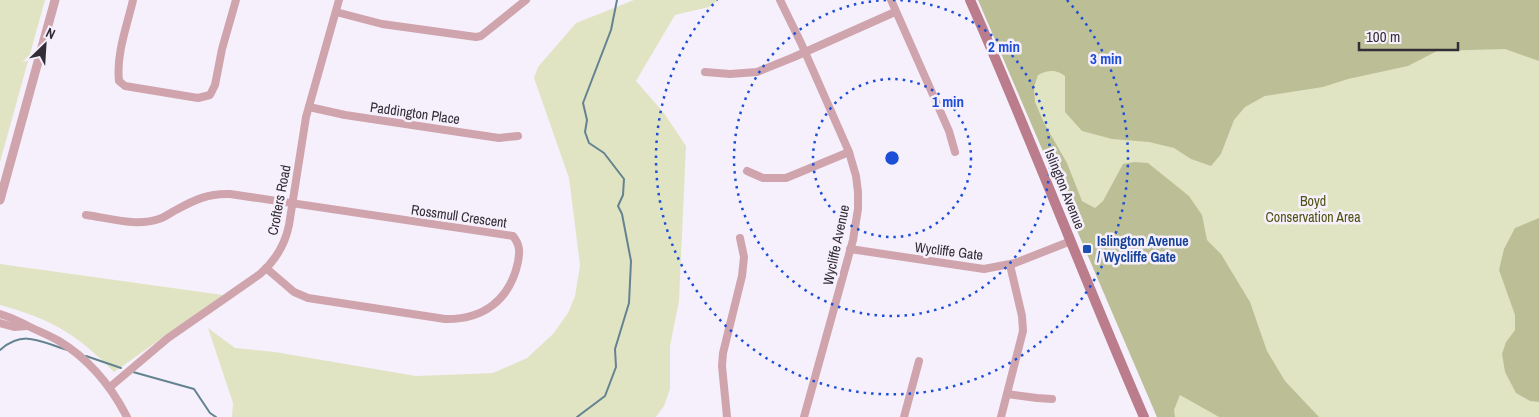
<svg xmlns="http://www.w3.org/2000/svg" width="1539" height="417" font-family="'Archivo Narrow',sans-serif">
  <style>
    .green { fill: #e1e4c3 }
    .forest { fill: #bcbf96 }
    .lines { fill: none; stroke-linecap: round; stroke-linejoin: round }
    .stream { stroke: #638390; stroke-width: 2 }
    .minor { stroke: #d0a4ad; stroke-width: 8 }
    .tertiary { stroke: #d0a4ad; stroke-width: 9 }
    .secondary { stroke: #bb7d8b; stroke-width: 10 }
    .ring { fill: none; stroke: #1d4ed8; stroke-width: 2.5; stroke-dasharray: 2.5 5 }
    .transit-dot { fill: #1a4fb4; stroke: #f6f0fd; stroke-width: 2 }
    .labels { text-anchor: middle; stroke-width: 5; stroke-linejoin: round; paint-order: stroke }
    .street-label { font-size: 14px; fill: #322e37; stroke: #f6f0fd }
    .park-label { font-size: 14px; fill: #50520f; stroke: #f6f0fd }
    .transit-label { font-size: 14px; font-weight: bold; fill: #164399; stroke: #f6f0fd; text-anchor: start }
    .centre { fill: #1d4ed8; stroke: #f6f0fd; stroke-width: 2.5 }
    .ring-label { font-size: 15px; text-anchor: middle; font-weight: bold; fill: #1d4ed8; stroke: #f6f0fd; stroke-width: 5; stroke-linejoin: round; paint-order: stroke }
  </style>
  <rect width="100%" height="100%" fill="#f6f0fd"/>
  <!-- green -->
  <g class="green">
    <polygon points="0,0 45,0 0,162"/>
    <polygon points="634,0 718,0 709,7 675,15 636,81 664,113 686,146 679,301 670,346 670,389 664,406 656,417 232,417 233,403 208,328 235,348 275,352 416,376 493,373 527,358 553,334 568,313 575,296 580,265 569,178 534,78 538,67 576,23"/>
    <polygon points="987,0 1539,0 1539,417 1157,417"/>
    <path d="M0 264 223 295 114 372C77 334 51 319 0 305Z"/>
  </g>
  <!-- forest -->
  <g class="forest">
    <path d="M978 0H1539V61L1505 49 1437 51 1408 66 1348 79 1323 87 1265 96 1245 107 1234 120 1221 154 1211 166 1191 159 1174 148 1149 142 1112 139 1082 131 1065 112V76C1056 69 1048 70 1038 75L1034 87 1035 102 1044 123 1067 163 1082 201 1095 208 1103 201 1123 164 1134 162 1148 163 1189 196 1202 215 1207 240 1221 254 1250 302 1267 351 1285 381 1319 417H1219L1180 395 1174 410 1175 417H1157Z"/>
    <polygon points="1539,218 1539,402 1530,401 1516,393 1505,372 1502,354 1506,342 1515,330 1515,315 1499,270 1504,249 1515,228"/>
  </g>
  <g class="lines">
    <!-- stream -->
    <g class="stream">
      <path d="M0 350C24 329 41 342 67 350"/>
      <polyline points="86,356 121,368"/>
      <polyline points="133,372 194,389 210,413 216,417"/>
      <polyline points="577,417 605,396 616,367 615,349 629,303 631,261 622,214 618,206 623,195 624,179 604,153 589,143 585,132 587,120 583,103 611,30 617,0"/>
    </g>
    <!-- minor -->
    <g class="minor">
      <path d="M133 0C127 26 116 54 119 81L125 86 198 98 210 95 215 85 222 49 236 0"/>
      <polyline points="780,0 801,43 849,152 856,176 858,192 858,209 853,240 804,417"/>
      <polyline points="891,0 949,131 955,152"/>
      <polyline points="336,12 382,24 476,37 481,36 526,0"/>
      <polyline points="705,72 730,74 757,72 794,57 895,12"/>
      <polyline points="309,107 345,115 499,138 518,136"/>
      <polyline points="747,171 763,178 786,178 849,152"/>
      <path d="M86 215C109 218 136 227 159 219 165 217 170 213 176 210 194 200 209 193 230 194L513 236C520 245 520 251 518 262 510 300 483 320 445 319L308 298 294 292 266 268"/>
      <polyline points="850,249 984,269 1015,263 1071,241"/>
      <path d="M0 314C11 317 18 321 28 326 38 331 49 335 59 341 89 359 111 386 127 417"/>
      <polyline points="0,323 14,327 27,326"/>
      <path d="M110 387 168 338 260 274C275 261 285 245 289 225L306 117 339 0"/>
      <polyline points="1007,394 1037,398 1052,399"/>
      <polyline points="727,417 722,366 723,353 742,276 744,257 740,238"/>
      <polyline points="904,417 919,361"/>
      <polyline points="1001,417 1023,331 1022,316 1010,265"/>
    </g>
    <!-- tertiary -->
    <polyline class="tertiary" points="0,200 55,0"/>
    <!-- secondary -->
    <path class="secondary" d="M970 0C1031 138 1084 279 1144 417"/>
  </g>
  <!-- distance rings -->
  <g class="ring">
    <circle cx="892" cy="158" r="79"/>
    <path d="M893 0A158 158 0 1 1 891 0"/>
    <path d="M1067 0A236 236 0 1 1 717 0"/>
  </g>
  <!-- markers -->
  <rect class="transit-dot" x="1082" y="244" width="10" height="10" rx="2.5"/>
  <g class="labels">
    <!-- street labels -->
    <g class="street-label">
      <text transform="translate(415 113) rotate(8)" y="5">Paddington Place</text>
      <text transform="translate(1065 189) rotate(68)" y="5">Islington Avenue</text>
      <text transform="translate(279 200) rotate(-79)" y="5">Crofters Road</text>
      <text transform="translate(459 216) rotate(8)" y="5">Rossmull Crescent</text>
      <text transform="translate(836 245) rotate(-78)" y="5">Wycliffe Avenue</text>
      <text transform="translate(949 251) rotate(7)" y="5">Wycliffe Gate</text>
    </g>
    <!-- park labels -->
    <g class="park-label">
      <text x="1313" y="206">Boyd<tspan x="1313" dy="16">Conservation Area</tspan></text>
    </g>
    <!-- transit labels -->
    <g class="transit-label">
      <text x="1097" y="246">Islington Avenue<tspan x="1097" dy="16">/ Wycliffe Gate</tspan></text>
    </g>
  </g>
  <circle cx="892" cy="158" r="8" class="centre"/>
  <g class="ring-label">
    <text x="1004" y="52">2 min</text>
    <text x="1106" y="64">3 min</text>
    <text x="948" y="107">1 min</text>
  </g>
  <!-- north arrow -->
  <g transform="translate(45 45) rotate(25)" stroke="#f6f0fd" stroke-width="4" paint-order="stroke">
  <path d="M0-4L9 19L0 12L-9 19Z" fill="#322e37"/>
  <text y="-8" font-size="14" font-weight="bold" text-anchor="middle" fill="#322e37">N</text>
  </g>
  <!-- scale -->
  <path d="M1359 42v8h99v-8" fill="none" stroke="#322e37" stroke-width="2.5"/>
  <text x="1366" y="42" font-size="15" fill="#322e37" stroke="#f6f0fd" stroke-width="4" paint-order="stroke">100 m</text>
</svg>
